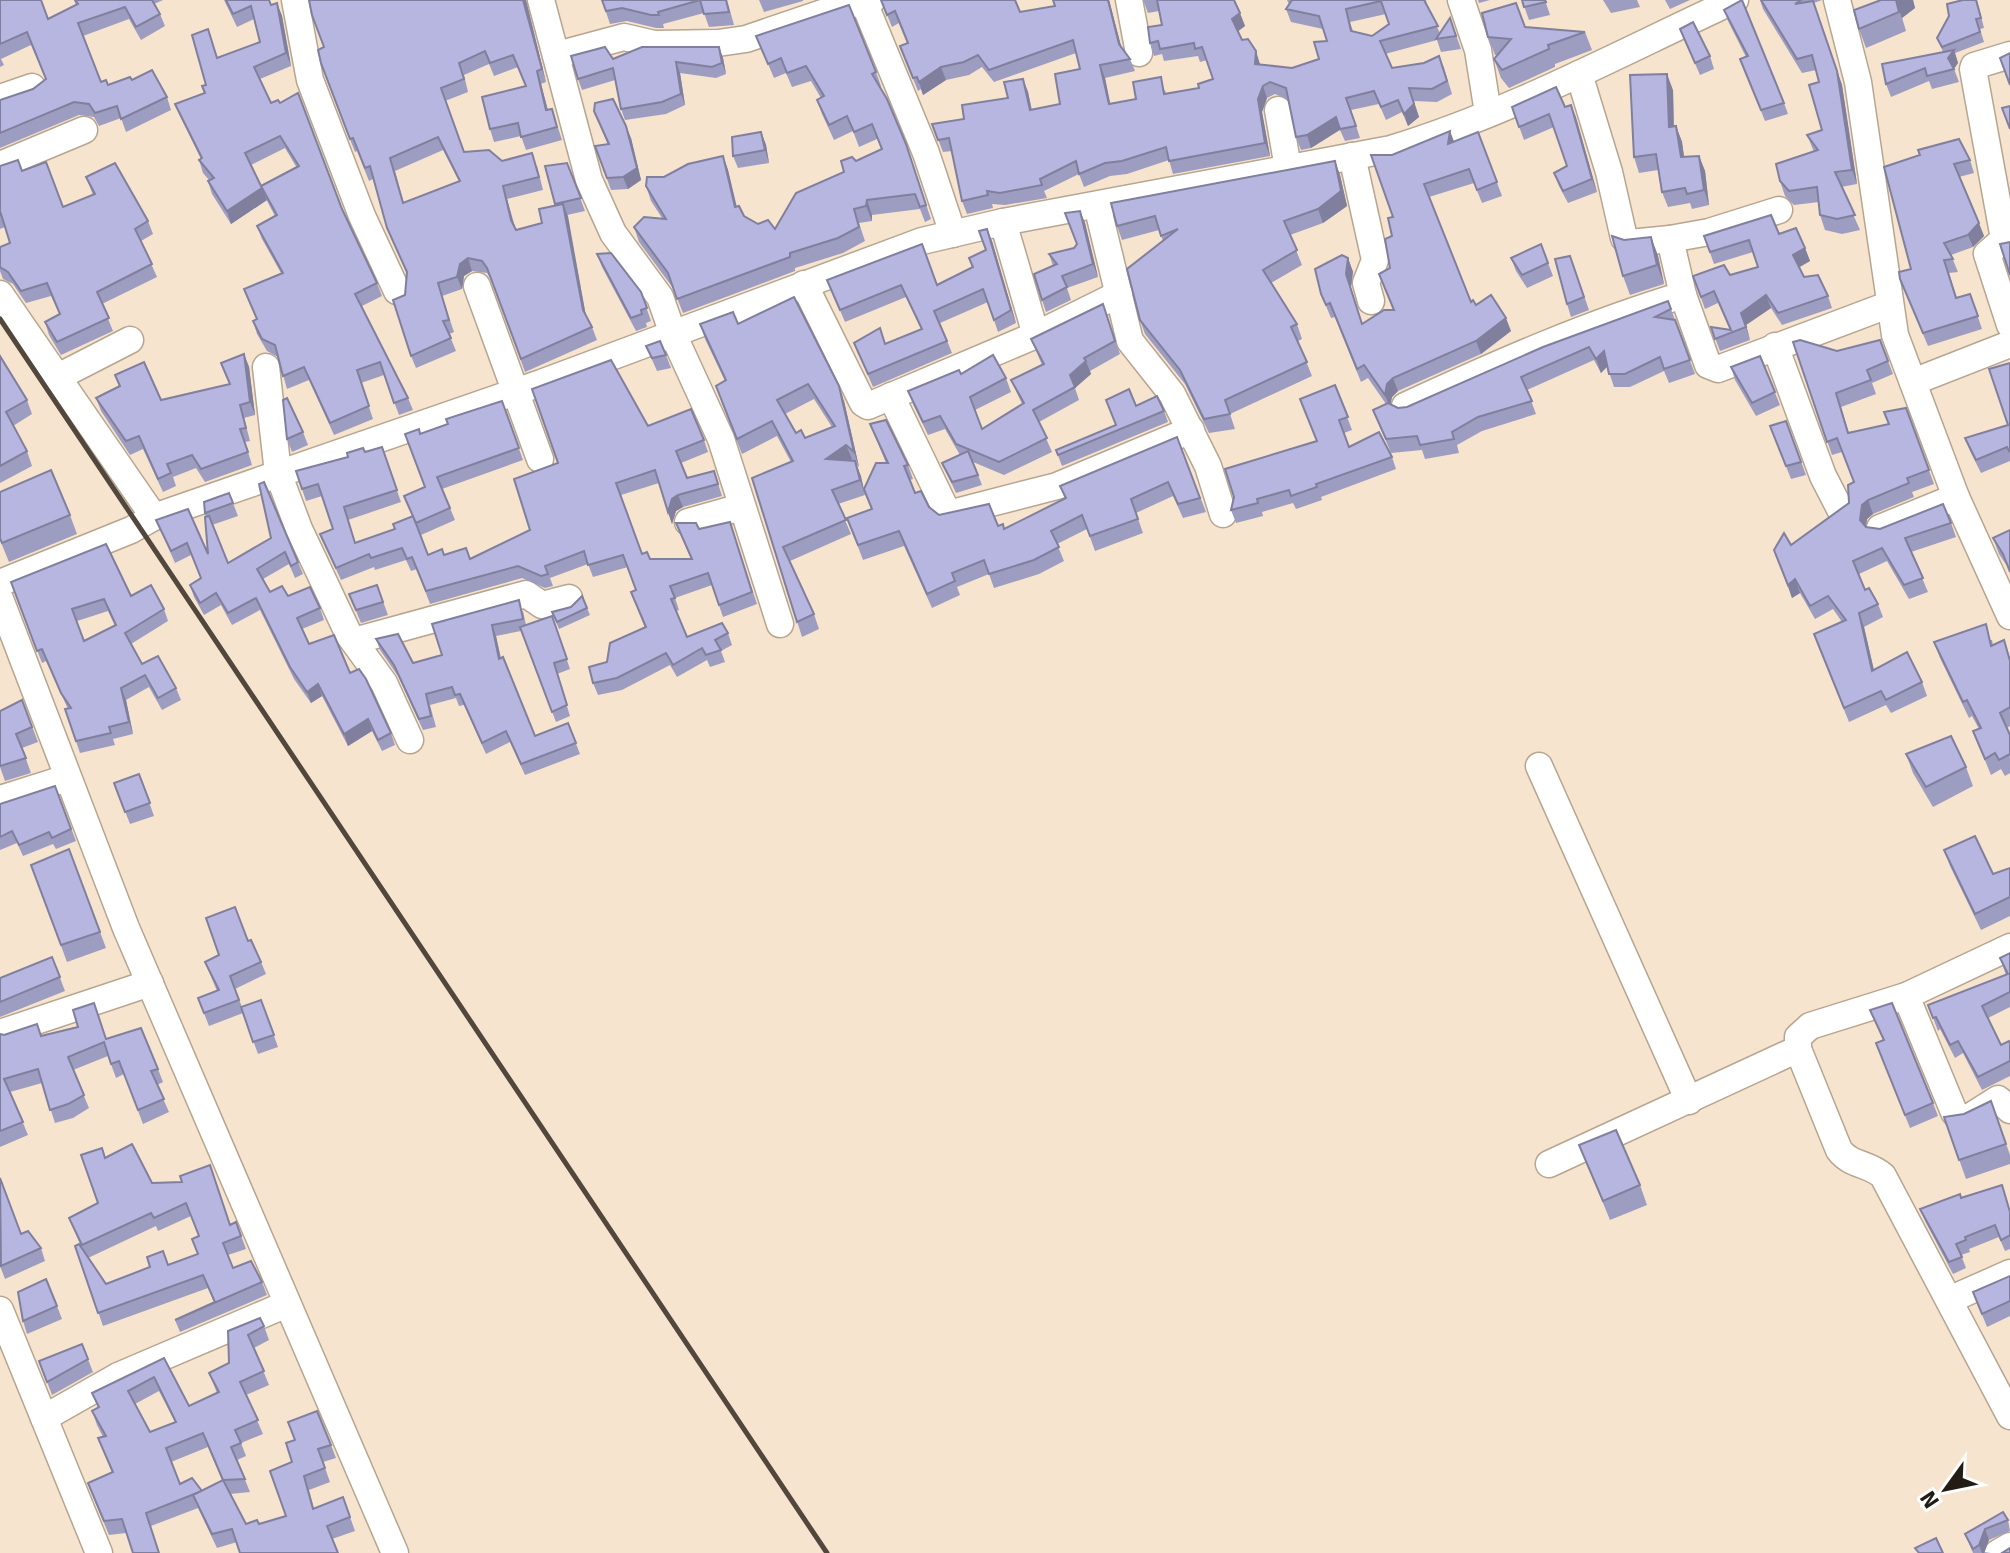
<svg xmlns="http://www.w3.org/2000/svg" width="2010" height="1553" font-family="Signika,sans-serif">
  <style>
    .lines { fill: none; stroke-linecap: round; stroke-linejoin: round }
    .minor-casing { stroke: #b7a590; stroke-width: 29 }
    .minor { stroke: #fff; stroke-width: 26 }
    .rail { stroke: #51473c; stroke-width: 5 }
    .wall { fill: #9d9dc1; fill-rule: evenodd }
    .shaded-wall { fill: #807f9d }
    .building { fill: #b7b6e0; stroke: #807f9d; stroke-width: 2; fill-rule: evenodd }
  </style>
  <rect width="100%" height="100%" fill="#f7e4ce"/>
  <g class="lines">
    <defs>
      <g id="minor">
        <polyline points="295,0 310,80 362,216 397,291"/>
        <polyline points="541,0 589,180 613,233 660,297 673,334 721,439 780,624"/>
        <polyline points="863,0 926,153 953,234"/>
        <polyline points="1129,0 1139,53"/>
        <polyline points="1461,0 1478,50 1488,113"/>
        <polyline points="1837,0 1858,82 1895,335 1956,497 2010,616"/>
        <polyline points="557,55 624,37 654,44 718,43 746,39 843,6 872,0"/>
        <polyline points="2010,55 1974,66 1973,69 2004,239 1987,254 2010,325"/>
        <polyline points="1579,74 1609,172 1624,238 1630,243 1670,239 1683,295 1708,365 1718,369 1888,305"/>
        <polyline points="0,98 32,87"/>
        <polyline points="1278,110 1288,168"/>
        <polyline points="1352,156 1375,260 1366,283 1371,301"/>
        <polyline points="0,165 84,130"/>
        <polyline points="1097,205 1130,341 1172,394 1208,466 1223,514"/>
        <polyline points="1003,222 1036,335"/>
        <polyline points="1670,239 1709,232 1779,210"/>
        <polyline points="804,284 863,403 868,406 1036,335 1119,294"/>
        <polyline points="477,286 540,459"/>
        <polyline points="0,294 154,517"/>
        <polyline points="1775,346 1823,476 1840,509"/>
        <polyline points="266,367 278,473 299,529 349,635 384,683 410,740"/>
        <polyline points="56,378 130,340"/>
        <polyline points="1913,382 2010,344"/>
        <polyline points="891,396 948,514 1057,486 1191,430"/>
        <path d="M1405 406C1496 364 1587 324 1683 295"/>
        <polyline points="688,522 741,507"/>
        <polyline points="1880,528 1956,497"/>
        <path d="M0 583 131 530 154 517 541 383 922 241 1003 222 1391 149C1510 113 1622 52 1735 0"/>
        <polyline points="0,599 126,928 395,1553"/>
        <polyline points="354,641 526,594 542,605 569,598"/>
        <polyline points="1539,766 1689,1101"/>
        <polyline points="0,799 67,778"/>
        <path d="M2010 947 1906 996 1810 1026 1798 1037V1049L1839 1150C1851 1166 1869 1163 1883 1176L2010 1416"/>
        <polyline points="1906,996 1954,1112 1960,1119 1968,1118 1998,1099 2010,1110"/>
        <polyline points="0,1033 150,983"/>
        <polyline points="1549,1164 1798,1049"/>
        <polyline points="1949,1300 2010,1273"/>
        <polyline points="0,1310 99,1553"/>
        <polyline points="44,1418 118,1376 287,1304"/>
        <polyline points="1998,1553 2010,1546"/>
      </g>
    </defs>
    <!-- minor casing -->
    <use href="#minor" class="minor-casing"/>
    <!-- minor -->
    <use href="#minor" class="minor"/>
    <!-- rail -->
    <polyline class="rail" points="0,319 827,1553"/>
  </g>
  <!-- wall -->
  <g class="wall">
    <polygon points="0,0 48,19 76,5 74,0 163,0 154,4 160,14 165,26 141,40 129,19 83,36 101,82 108,85 132,80 167,97 171,110 126,132 121,118 99,126 94,117 79,115 0,148 0,100 33,89 46,80 31,45 1,59 4,65 0,67"/>
    <path d="M224 0H269L271 5 277 3 282 16 291 66 260 79 271 103 342 209 377 283 382 296 362 306 408 398 413 410 399 415 384 375 361 383 373 419 334 435 309 380 287 389 278 357 267 351 257 334 253 321 257 319 244 289 281 273 262 239 257 226 275 216 266 199 267 200 231 224 212 194 208 181 209 180 203 173 199 160 201 159 180 116 175 104 204 93 206 85 218 58 260 42 254 19 237 27ZM285 148 297 168 262 187 251 165Z"/>
    <path d="M309 0H526L546 82 541 84 548 110 552 109 562 140 526 150 521 136 494 142 490 129 526 86 518 67 494 76 489 64 464 75 468 92 445 101 464 152 502 161 537 166 543 190 507 199 516 230 542 223 555 205 545 166 567 163 585 211 567 215 586 316 592 327 597 340 525 372 492 281 487 273 472 271 464 276 462 289 442 296 454 332 449 334 456 351 416 368 411 356 405 295 407 274 387 228 373 179 369 181 357 151 355 152 325 76 324 47ZM443 150 459 181 404 203 395 171Z"/>
    <polygon points="602,0 727,0 734,25 709,27 704,13 663,24 664,28 656,28 627,21 610,24"/>
    <polygon points="759,0 803,0 803,1 764,12"/>
    <path d="M881 0 1020 12 1055 6 1053 0H1109L1121 47 1130 59 1135 71 1105 78 1110 104 1136 99 1165 90 1166 94 1199 88 1213 79 1207 60 1200 62 1198 56 1164 61 1162 54 1154 56 1150 43 1162 25 1159 11 1148 13 1143 0H1234L1245 26 1238 31 1242 40 1260 64 1292 68 1319 59 1327 41 1323 29 1291 22 1286 9 1289 4 1287 0H1426L1427 7 1440 33 1450 18 1461 49 1441 52 1437 40 1385 54 1392 68 1424 63 1439 56 1444 68 1452 94 1437 102 1414 101 1419 117 1408 126 1402 112 1386 120 1379 104 1351 110 1360 138 1345 141 1340 130 1311 148 1301 150 1296 137 1289 100 1275 94 1267 98 1262 112 1270 156 1173 174 1169 160 1127 174 1110 176 1084 187 1079 174 1044 191 1047 198 1005 205 992 204 993 208 967 214 962 201 952 151 943 152 932 124 964 119 1008 98 1023 79 1028 92 1032 110 1060 104 1080 69 1076 53 994 82 982 67 969 75 946 80 923 95 921 89 918 91 905 59 907 43 899 23 892 27ZM1386 14 1389 24 1372 36 1353 31 1350 22Z"/>
    <polygon points="1478,0 1490,0 1479,3"/>
    <polygon points="1522,0 1545,0 1550,15 1529,20"/>
    <polygon points="1603,0 1637,0 1640,7 1611,13"/>
    <polygon points="1665,0 1690,0 1670,9"/>
    <polygon points="1760,0 1822,0 1814,3 1842,85 1857,184 1841,187 1860,230 1842,234 1825,230 1820,215 1819,202 1794,205 1785,196 1780,181 1814,152 1807,135 1822,130 1819,82 1816,70 1802,73 1763,9"/>
    <polygon points="1881,0 1913,0 1915,8 1902,18 1906,31 1866,48 1859,29"/>
    <polygon points="1977,0 1984,28 1980,29 1984,42 1955,53 1958,63 1954,69 1959,82 1932,89 1929,81 1891,97 1886,84 1943,52 1937,38"/>
    <polygon points="1724,10 1784,103 1788,114 1765,121 1740,59 1746,57 1728,21"/>
    <polygon points="1525,27 1585,32 1592,50 1555,64 1555,67 1509,88 1501,78 1494,59 1498,55 1495,55 1488,37"/>
    <polygon points="1680,29 1710,56 1714,69 1700,75"/>
    <polygon points="756,36 876,72 881,86 880,87 906,144 931,219 925,222 920,209 872,215 872,221 859,223 865,241 843,253 795,268 795,271 683,313 673,288 639,242 634,227 662,218 651,201 646,186 664,177 723,156 728,170 737,207 744,216 758,224 775,229 856,161 881,149 877,139 859,147 853,131 834,140 822,114 817,100 821,98 811,81 792,87 786,73 774,78"/>
    <polygon points="719,47 723,58 726,74 716,78 680,73 685,105 666,114 625,120 621,109 615,80 582,90 578,79 613,59"/>
    <polygon points="1673,90 1674,127 1676,126 1682,142 1684,156 1699,156 1705,171 1709,205 1692,209 1690,203 1668,207 1662,192 1658,170 1639,173 1634,157"/>
    <polygon points="1571,105 1597,192 1568,203 1559,186 1554,173 1567,166 1554,127 1524,140 1512,107 1565,107"/>
    <polygon points="594,111 631,138 641,180 628,189 611,190 595,146 608,145"/>
    <polygon points="761,132 766,145 769,163 738,168 733,156"/>
    <polygon points="1478,132 1502,196 1482,203 1474,183 1429,197 1471,302 1511,331 1481,354 1398,391 1392,397 1390,404 1398,408 1407,407 1668,301 1695,374 1669,383 1664,371 1630,387 1614,387 1607,366 1601,373 1594,360 1527,390 1536,414 1482,431 1457,445 1459,453 1425,459 1422,450 1391,453 1373,410 1386,404 1368,378 1361,382 1335,317 1331,318 1321,294 1348,258 1353,272 1351,287 1362,324 1393,310 1390,268 1393,217 1392,155 1454,142"/>
    <polygon points="1970,160 1974,173 1959,177 1984,236 1973,247 1951,255 1958,272 1949,273 1957,298 1970,294 1982,329 1928,346 1900,279 1911,269 1884,167"/>
    <polygon points="1335,161 1340,175 1347,206 1323,223 1290,235 1302,265 1271,283 1297,324 1302,339 1298,341 1312,376 1230,414 1235,429 1209,433 1185,384 1145,334 1140,320 1163,241 1159,230 1122,240 1117,226"/>
    <polygon points="0,166 22,171 63,207 93,195 86,177 148,221 153,234 141,241 157,277 102,304 113,331 61,355 49,335 45,322 60,315 51,296 26,303 13,284 3,279 0,271 0,247 10,243 5,227 0,229"/>
    <polygon points="1080,211 1085,223 1098,277 1067,288 1071,300 1046,312 1042,300 1053,266 1049,254 1074,248 1077,244"/>
    <polygon points="1779,234 1805,248 1810,261 1799,267 1804,277 1828,296 1832,308 1782,325 1771,308 1746,325 1750,340 1720,351 1711,327 1730,330 1718,303 1705,309 1693,276 1730,275 1758,267 1753,252 1714,264 1704,236"/>
    <polygon points="1651,237 1658,256 1664,284 1630,295 1623,276 1624,240"/>
    <polygon points="992,241 1016,323 998,332 988,302 940,323 952,353 873,387 854,343 886,344 921,329 906,297 845,322 827,280 937,285 972,267 969,258 986,250"/>
    <polygon points="1541,244 1553,276 1527,288 1516,271 1511,258"/>
    <polygon points="597,254 641,292 651,321 646,323 647,327 636,331 602,267"/>
    <polygon points="1570,256 1589,310 1571,317 1567,304"/>
    <polygon points="1103,304 1120,354 1090,371 1091,374 1075,388 1079,400 1039,422 1052,452 1004,475 973,462 982,485 956,493 942,463 960,455 945,429 928,435 913,404 908,391 961,374 1006,378 1011,392 975,410 982,429 1022,404 1011,380 1042,365 1031,339"/>
    <path d="M700 324H738L844 401 859 467 857 465 864 489 886 463 870 424 908 465 913 479 910 480 915 493 929 507 939 515 998 526 1004 529 1065 499 1060 486 1177 437 1206 512 1183 518 1173 496 1136 513 1143 533 1095 551 1087 529 1057 544 1064 561 1039 574 994 588 989 574 957 587 960 595 932 608 904 546 863 560 847 518 871 509 864 492 865 495 838 504 851 534 790 561 814 614 819 629 802 637 752 478 791 462 777 436 742 454 721 401 725 381 705 339ZM814 399 832 427 805 438 796 433 785 414Z"/>
    <polygon points="1880,340 1893,374 1872,383 1876,394 1841,407 1849,433 1888,424 1906,408 1934,484 1912,492 1914,497 1873,514 1867,519 1866,527 1880,529 1951,523 1956,537 1911,552 1928,592 1909,599 1887,561 1859,574 1865,590 1878,604 1883,617 1864,627 1874,670 1922,682 1927,696 1891,713 1886,705 1849,722 1819,648 1842,622 1833,609 1815,619 1800,593 1792,598 1774,550 1791,545 1849,503 1854,482 1842,452 1832,455 1793,342 1837,351"/>
    <polygon points="646,346 666,355 671,368 657,371"/>
    <polygon points="244,354 249,367 255,415 244,418 250,441 245,442 252,465 205,482 196,468 173,477 176,486 163,492 143,449 130,455 101,411 96,398 119,386 115,375 161,400 229,384"/>
    <polygon points="0,356 27,400 32,414 13,426 27,451 32,466 0,483"/>
    <polygon points="1760,356 1780,405 1756,416 1735,380 1731,367"/>
    <polygon points="2010,363 2010,461 1981,473 1970,451 1965,438 2008,425"/>
    <polygon points="1335,385 1352,430 1344,433 1349,447 1392,457 1396,469 1321,497 1322,500 1296,509 1293,503 1262,512 1263,516 1236,523 1231,510 1316,441"/>
    <polygon points="502,401 523,460 442,489 455,520 421,535 428,555 444,555 470,559 530,530 558,463 648,426 704,440 708,452 681,463 687,478 714,471 722,496 683,507 676,511 672,524 659,483 621,495 642,554 650,559 691,559 676,523 699,529 734,534 757,604 723,617 712,585 675,598 679,610 676,611 687,637 728,633 732,645 721,651 725,662 710,667 707,660 677,677 670,665 622,690 598,695 593,683 607,662 645,628 631,592 636,590 628,567 593,577 588,564 550,578 553,586 545,588 522,578 430,604 417,569 411,571 406,560 375,570 374,567 341,580 320,534 333,529 322,496 306,501 296,471 382,447 401,502 348,520 355,542 395,529 413,516 404,496 425,487 420,434 448,424"/>
    <polygon points="1136,406 1164,411 1168,422 1062,466 1056,450 1116,425"/>
    <polygon points="1786,421 1806,475 1791,479 1770,426"/>
    <polygon points="303,432 308,445 292,452 287,439"/>
    <polygon points="0,492 70,515 77,534 9,562 0,540"/>
    <polygon points="229,493 238,516 212,525 228,563 271,538 298,562 303,574 295,578 289,564 263,579 270,592 288,596 320,608 324,620 302,629 309,644 350,673 391,733 395,745 382,751 372,731 348,746 322,696 311,703 294,679 260,610 232,625 221,605 204,615 194,597 190,585 201,579 191,555 175,563 156,520 208,554 205,513"/>
    <polygon points="2010,530 2009,569 1999,554 1993,538"/>
    <path d="M11 582 131 596 164 609 168 621 131 644 142 664 176 688 181 700 162 710 149 687 126 700 133 734 113 739 115 745 80 753 65 709H68L46 661 42 663ZM108 611 115 626 84 641 77 621Z"/>
    <polygon points="377,585 388,615 361,623 349,594"/>
    <polygon points="582,596 590,615 559,629 552,612 571,607"/>
    <polygon points="523,611 526,625 552,616 570,669 557,674 570,716 556,722 521,631 496,636 501,658 535,736 568,723 580,754 525,775 510,742 486,754 464,705 459,706 456,698 430,705 436,727 423,730 398,676 380,650 376,639 413,663 442,655 432,624"/>
    <polygon points="1992,640 1993,645 2010,656 2010,726 2007,728 2010,735 2010,773 2005,776 2001,769 1991,775 1973,731 1979,729 1972,716 1969,718 1940,658 1934,642"/>
    <polygon points="22,700 38,742 22,748 31,773 5,781 0,767 0,711"/>
    <polygon points="1906,754 1966,767 1973,786 1933,807 1913,773"/>
    <polygon points="139,774 154,816 130,824 114,783"/>
    <polygon points="55,786 76,841 56,849 53,844 23,856 17,843 0,850 0,804"/>
    <polygon points="69,849 106,948 67,962 31,865"/>
    <polygon points="1944,850 1993,874 2010,868 2010,916 1981,930 1950,866"/>
    <polygon points="248,941 261,962 266,974 235,989 242,1007 261,1000 278,1047 258,1054 243,1013 209,1026 198,998 217,991 205,962"/>
    <polygon points="2010,953 2010,1007 1988,1018 2001,1045 2010,1043 2010,1076 1982,1090 1963,1053 1955,1058 1940,1029 1938,1031 1928,1005 2006,975 2000,958"/>
    <polygon points="52,957 65,991 0,1017 0,978"/>
    <polygon points="1870,1010 1933,1103 1938,1116 1910,1128 1881,1056 1883,1040"/>
    <polygon points="0,1034 106,1039 158,1069 163,1082 157,1085 169,1112 143,1124 124,1074 116,1078 108,1056 73,1070 89,1108 73,1118 55,1123 42,1083 10,1092 28,1135 0,1147"/>
    <polygon points="1991,1101 2010,1155 2010,1164 1966,1179 1944,1117 1964,1114"/>
    <polygon points="1579,1145 1640,1185 1647,1205 1610,1220"/>
    <path d="M105 1158 230 1224 236 1222 246 1249 228 1255 233 1268 262 1282 267 1295 180 1332 175 1320 214 1302 208 1288 103 1326 75 1246 82 1249 69 1218 98 1203ZM191 1216 199 1236 197 1254 168 1265 106 1284 88 1258 156 1226 158 1231Z"/>
    <polygon points="0,1178 21,1234 41,1248 45,1261 5,1279 0,1266"/>
    <polygon points="2002,1185 2010,1210 2010,1249 2005,1251 1999,1237 1969,1249 1970,1252 1961,1255 1966,1268 1953,1274 1925,1221 1920,1209"/>
    <polygon points="2010,1277 2010,1316 1987,1327 1973,1292"/>
    <polygon points="57,1306 62,1319 27,1334 23,1321"/>
    <path d="M264 1326 269 1340 254 1348 269 1385 246 1395 263 1434 241 1443 246 1456 237 1460 250 1492 230 1494 246 1524H259L286 1516 292 1462 286 1443 331 1445 336 1458 323 1462 330 1482 309 1490 314 1508 343 1497 355 1531 332 1539 237 1542 217 1548 198 1508 151 1526 126 1533 109 1535 93 1497 112 1473 98 1438 103 1437 97 1425 92 1411 98 1408 92 1393 164 1358 189 1406 217 1393 209 1373 229 1363 228 1331ZM159 1391 175 1422 150 1432 135 1404ZM208 1447 222 1480 202 1491 180 1484 171 1462Z"/>
    <polygon points="82,1344 93,1372 52,1395 39,1361"/>
    <polygon points="2008,1520 2010,1531 1989,1540 1984,1552 1991,1553 1973,1553 1965,1534"/>
  </g>
  <!-- shaded-wall -->
  <g class="shaded-wall">
    <polygon points="523,0 526,0 546,82 542,69"/>
    <polygon points="1108,0 1109,0 1124,57 1119,44"/>
    <polygon points="1896,0 1913,0 1915,8 1902,18 1906,31"/>
    <polygon points="1813,1 1842,85 1857,184 1852,170"/>
    <polygon points="277,3 282,16 291,66 286,53"/>
    <polygon points="1240,13 1245,26 1237,32 1232,19"/>
    <polygon points="719,47 723,58 726,74 722,63"/>
    <polygon points="1954,50 1958,63 1953,70 1948,58"/>
    <polygon points="1256,51 1260,64 1255,64"/>
    <polygon points="676,62 680,73 685,105 681,94"/>
    <polygon points="1100,65 1105,78 1113,117 1109,104"/>
    <polygon points="941,67 946,80 923,95 919,82"/>
    <polygon points="537,71 541,84 551,123 546,110"/>
    <polygon points="1667,74 1673,90 1674,143 1669,127"/>
    <polygon points="1023,79 1028,92 1034,123 1030,110"/>
    <polygon points="1263,86 1267,98 1262,112 1270,156 1265,143 1258,99"/>
    <polygon points="1409,88 1419,117 1408,126 1404,114"/>
    <polygon points="1571,105 1576,117 1597,192 1592,179"/>
    <polygon points="1336,117 1341,129 1311,148 1307,135"/>
    <polygon points="626,126 631,138 641,180 628,189 623,177"/>
    <polygon points="1676,126 1682,142 1686,172 1681,157"/>
    <polygon points="1450,131 1455,144 1448,144"/>
    <polygon points="761,132 766,145 769,163 765,150"/>
    <polygon points="723,156 728,170 740,222 735,207"/>
    <polygon points="1699,156 1705,171 1709,205 1704,190"/>
    <polygon points="1335,161 1340,175 1347,206 1323,223 1318,209"/>
    <polygon points="503,186 507,199 516,233 511,220"/>
    <polygon points="262,188 267,200 231,224 227,211"/>
    <polygon points="867,200 872,215 872,221 866,206"/>
    <polygon points="563,204 568,216 587,322 583,310"/>
    <polygon points="1080,211 1085,223 1098,277 1093,264"/>
    <polygon points="1979,223 1984,236 1973,247 1968,235"/>
    <polygon points="987,229 992,241 1016,323 1011,310"/>
    <polygon points="1651,237 1658,256 1664,284 1657,265"/>
    <polygon points="1805,248 1810,261 1798,268 1793,255"/>
    <polygon points="468,258 472,271 464,276 462,289 457,277 460,264"/>
    <polygon points="1348,258 1353,272 1351,287 1346,274"/>
    <polygon points="1766,295 1771,308 1746,325 1750,340 1741,313"/>
    <polygon points="1506,318 1511,331 1481,354 1476,341"/>
    <polygon points="1604,351 1609,365 1601,373 1596,359"/>
    <polygon points="244,354 249,367 255,415 250,402"/>
    <polygon points="1086,361 1091,374 1075,388 1070,375"/>
    <polygon points="1393,378 1398,391 1392,397 1390,408 1385,395 1387,384"/>
    <polygon points="839,386 844,401 859,467 854,452"/>
    <polygon points="846,445 852,459 831,473 826,459"/>
    <polygon points="855,461 861,476 865,495 860,480"/>
    <polygon points="678,495 683,507 676,511 672,524 668,512 672,499"/>
    <polygon points="1868,500 1873,514 1867,519 1865,533 1860,520 1862,505"/>
    <polygon points="1795,579 1800,593 1792,598 1788,585"/>
    <polygon points="1859,613 1864,627 1877,684 1872,671"/>
    <polygon points="492,625 496,636 503,670 499,659"/>
    <polygon points="318,684 322,696 311,703 307,692"/>
    <polygon points="121,688 126,700 133,734 129,722"/>
    <polygon points="368,719 372,731 348,746 344,734"/>
    <polygon points="1985,1529 1989,1540 1984,1553 1982,1553 1979,1545"/>
  </g>
  <!-- building -->
  <g class="building">
    <polygon points="0,0 41,0 48,19 78,4 75,0 152,0 160,14 136,27 125,7 78,23 101,82 106,80 108,85 130,77 132,80 152,70 167,97 121,119 117,106 95,113 89,104 74,102 0,133 0,100 33,89 46,79 27,32 0,44"/>
    <polygon points="226,0 269,0 271,5 277,3 286,53 254,67 271,103 278,100 280,103 298,93 342,209 377,283 355,294 408,398 394,403 380,362 357,370 369,406 330,423 304,367 283,376 275,345 262,339 253,321 257,319 244,289 283,273 257,226 277,215 261,186 299,166 280,136 245,153 262,188 227,211 208,181 214,178 199,160 202,158 175,104 205,93 202,86 206,85 192,35 208,29 217,58 260,42 251,6 233,14"/>
    <path d="M309 0H523L542 69 537 71 546 110 552 109 557 127 521 137 518 123 490 129 482 97 526 86 513 55 490 63 485 51 459 63 464 79 441 88 464 152 489 150 502 161 532 153 539 177 503 186 511 220 516 230 542 223 539 209 563 204 583 310 592 327 521 359 487 268 482 261 468 258 460 264 457 277 438 283 449 320 443 321 451 338 411 356 393 300 405 295 407 272 387 228 370 166 365 168 353 138 350 139 321 63 318 50 324 47 312 15ZM438 137 460 181 403 203 390 158Z"/>
    <polygon points="602,0 700,0 658,12 659,15 651,15 622,8 606,11"/>
    <polygon points="700,0 726,0 729,12 704,14"/>
    <path d="M881 0H1015L1020 12 1055 6 1053 0H1108L1119 44 1130 59 1100 65 1109 104 1136 99 1133 82 1161 77 1164 94 1199 88 1198 84 1213 79 1202 47 1195 49 1194 43 1160 49 1158 41 1150 43 1148 27 1162 25 1157 0H1234L1240 13 1232 19 1242 40 1248 39 1256 51 1255 64 1292 68 1319 59 1314 42 1327 41 1319 16 1286 9 1292 0H1424L1438 26 1380 41 1392 68 1424 63 1439 56 1447 81 1432 89 1409 88 1414 104 1404 114 1398 100 1381 107 1374 91 1346 98 1356 126 1340 129 1336 117 1307 135 1296 137 1286 88 1270 82 1263 86 1258 99 1265 143 1169 161 1166 147 1122 161 1105 163 1079 174 1076 161 1040 179 1042 185 1000 193 987 191 988 195 962 201 949 138 938 140 932 124 964 119 962 105 1008 98 1004 82 1023 79 1030 110 1060 104 1055 74 1080 69 1073 40 989 70 978 55 964 62 941 67 919 82 917 77 913 78 900 46 908 43 895 11 887 15ZM1381 1 1389 24 1372 36 1351 31 1346 9Z"/>
    <polygon points="1522,0 1545,0 1546,2 1524,7"/>
    <polygon points="1742,0 1784,103 1761,110 1740,59 1748,56 1724,10"/>
    <polygon points="1761,0 1801,0 1795,4 1813,1 1837,71 1852,170 1835,172 1855,215 1837,219 1820,215 1817,187 1789,191 1780,181 1776,164 1818,150 1807,135 1822,130 1809,85 1819,82 1812,55 1797,59"/>
    <polygon points="1881,0 1896,0 1899,12 1859,29 1854,10"/>
    <polygon points="1963,0 1976,0 1981,18 1976,19 1980,32 1942,47 1937,38 1949,16 1947,4"/>
    <polygon points="1516,3 1525,27 1585,32 1548,45 1549,49 1502,70 1494,59 1511,39 1488,37 1482,13"/>
    <polygon points="849,5 876,72 872,74 887,99 906,144 926,205 920,207 915,194 867,200 866,206 854,209 859,227 838,238 790,253 790,257 677,299 668,273 634,227 644,217 666,219 646,186 647,177 664,177 688,164 723,156 735,207 739,206 744,216 758,224 768,220 775,229 796,193 844,172 841,161 852,157 856,161 882,149 872,124 854,132 847,116 829,125 817,100 824,96 806,66 787,73 781,58 768,64 756,36"/>
    <polygon points="1450,18 1456,36 1436,39"/>
    <polygon points="1693,22 1710,56 1695,63 1680,29"/>
    <polygon points="605,47 613,59 642,47 719,47 722,63 712,67 676,62 681,94 662,102 621,109 613,68 578,79 571,56"/>
    <polygon points="1954,50 1948,58 1954,69 1927,76 1925,68 1886,84 1882,64"/>
    <polygon points="2010,53 2010,85 2000,58"/>
    <polygon points="1667,74 1669,127 1676,126 1681,157 1699,156 1704,190 1687,194 1685,188 1662,192 1656,154 1634,157 1630,75"/>
    <polygon points="1556,87 1565,107 1571,105 1592,179 1563,191 1554,173 1567,166 1549,114 1519,127 1512,107"/>
    <polygon points="613,99 626,126 637,168 623,177 607,178 595,146 609,144 594,111 595,103"/>
    <polygon points="2010,106 2010,129 2002,108"/>
    <polygon points="1450,131 1448,144 1478,132 1497,182 1477,190 1469,169 1424,184 1471,302 1473,300 1476,305 1491,295 1506,318 1476,341 1393,378 1387,384 1385,395 1364,365 1357,369 1330,303 1326,305 1321,294 1315,269 1342,255 1348,258 1346,274 1362,324 1384,310 1394,310 1379,274 1390,268 1385,239 1392,236 1388,218 1393,217 1371,155 1392,155"/>
    <polygon points="761,132 765,150 733,156 732,137"/>
    <polygon points="1959,139 1970,160 1954,164 1979,223 1968,235 1944,243 1953,259 1944,260 1956,298 1970,294 1978,316 1923,333 1900,279 1899,272 1911,269 1884,167 1920,155 1918,150"/>
    <polygon points="18,160 22,171 46,162 63,207 95,194 86,177 115,163 148,221 135,229 152,264 97,292 109,318 57,342 45,322 60,314 47,283 21,291 8,272 0,267 0,247 10,243 1,214 0,215 0,166"/>
    <polygon points="1335,161 1341,191 1318,209 1284,221 1297,250 1263,270 1297,324 1291,327 1307,362 1225,400 1230,414 1204,419 1180,370 1140,320 1127,269 1178,229 1161,236 1155,216 1117,226 1111,203"/>
    <polygon points="567,163 581,198 555,204 545,166"/>
    <polygon points="1080,211 1093,264 1062,276 1067,287 1042,300 1034,274 1057,264 1049,254 1074,248 1077,244 1065,213"/>
    <polygon points="1771,215 1779,234 1796,228 1805,248 1793,255 1804,277 1818,275 1828,296 1778,313 1766,295 1741,313 1746,327 1715,339 1711,327 1731,330 1714,291 1701,297 1693,276 1724,265 1730,275 1758,267 1749,240 1710,252 1704,236"/>
    <polygon points="987,229 1011,310 994,320 983,289 934,311 947,341 868,374 854,343 880,328 885,344 922,329 901,285 840,310 827,280 922,244 937,285 973,267 969,258 986,250 979,231"/>
    <polygon points="1612,236 1624,240 1651,237 1657,265 1623,276"/>
    <polygon points="2010,242 2010,275 2000,244"/>
    <polygon points="1541,244 1548,263 1522,275 1511,258"/>
    <polygon points="611,253 641,292 647,308 641,310 642,314 631,318 597,254"/>
    <polygon points="1570,256 1584,297 1567,304 1555,259"/>
    <path d="M794 297 839 386 854 452 846 445 826 459 855 461 860 480 832 490 846 520 783 547 814 614 797 622 752 478 793 461 772 421 737 439 716 386 726 380 700 324 733 312 738 324ZM808 384 835 426 805 438 801 430 796 433 777 400Z"/>
    <polygon points="1668,301 1671,309 1655,317 1675,320 1690,360 1664,369 1660,357 1625,374 1609,374 1604,351 1596,359 1589,347 1521,377 1532,401 1478,417 1452,432 1454,439 1420,445 1417,436 1386,439 1373,410 1388,403 1398,408 1407,407 1543,347"/>
    <polygon points="1103,304 1115,341 1084,358 1086,361 1070,375 1075,387 1033,410 1047,438 999,462 956,444 940,416 923,422 908,391 959,370 961,374 993,355 1006,378 970,397 982,429 1024,403 1011,380 1044,364 1031,339"/>
    <polygon points="1800,340 1837,351 1880,340 1888,361 1867,370 1871,380 1836,393 1848,433 1889,424 1884,412 1906,408 1929,470 1907,478 1909,483 1868,500 1862,505 1860,520 1866,527 1880,529 1943,504 1951,523 1905,538 1923,578 1904,585 1882,548 1853,561 1865,590 1869,588 1878,604 1859,613 1872,671 1907,652 1922,682 1886,700 1881,691 1844,708 1814,634 1846,620 1828,596 1810,606 1795,579 1788,585 1774,550 1784,533 1791,545 1849,503 1848,485 1854,482 1837,438 1827,442 1793,342"/>
    <polygon points="660,341 666,355 652,358 646,346"/>
    <polygon points="244,354 250,402 240,405 246,428 240,429 248,452 201,469 192,455 167,464 171,473 158,479 139,436 126,441 96,398 120,386 115,375 144,362 161,400 230,384 221,363"/>
    <polygon points="0,356 27,400 6,412 27,451 0,466"/>
    <polygon points="1760,356 1775,392 1752,403 1731,367"/>
    <polygon points="611,360 648,426 691,409 704,440 676,451 687,478 714,471 718,484 678,495 672,499 668,512 655,470 616,483 642,554 647,552 650,559 692,559 676,523 696,523 699,529 730,522 752,592 719,605 708,573 670,586 675,598 671,599 687,637 722,623 728,633 715,640 721,650 706,655 702,648 673,665 666,653 617,678 593,683 589,667 607,662 610,643 646,627 631,592 636,590 623,555 588,565 584,551 545,566 548,574 541,576 518,566 426,591 412,557 407,559 402,548 371,558 369,554 336,568 320,534 333,529 318,484 302,489 296,471 348,457 347,453 363,448 365,452 382,447 397,490 344,507 355,543 395,529 393,524 413,516 428,555 442,549 444,555 466,548 470,559 530,530 514,479 558,463 532,389"/>
    <polygon points="2010,363 2010,450 2009,451 2007,447 1976,460 1965,438 2008,425 1989,369"/>
    <polygon points="1335,385 1348,417 1339,420 1349,447 1379,432 1392,457 1316,484 1317,487 1291,496 1289,490 1257,499 1258,503 1231,510 1234,497 1225,469 1317,441 1300,399"/>
    <polygon points="1129,389 1136,406 1157,396 1164,411 1058,455 1056,450 1116,425 1106,400"/>
    <polygon points="287,398 303,432 287,439 283,400"/>
    <polygon points="502,401 519,448 437,477 450,508 416,523 404,496 425,487 405,434 419,429 420,434 448,424 446,419"/>
    <polygon points="886,420 908,465 904,466 915,493 921,491 929,507 939,515 989,504 998,526 1003,524 1004,529 1066,498 1060,486 1177,437 1200,498 1178,504 1168,482 1131,499 1138,519 1090,536 1082,515 1051,531 1059,547 1034,560 989,574 984,560 952,573 955,581 927,594 899,531 858,545 847,518 872,509 864,489 876,463 888,463 870,424"/>
    <polygon points="1786,421 1801,462 1786,466 1770,426"/>
    <polygon points="968,451 978,475 952,482 942,463"/>
    <polygon points="51,470 70,515 2,543 0,538 0,492"/>
    <polygon points="264,482 298,562 291,566 285,552 257,569 270,592 282,586 288,596 310,587 320,608 297,618 309,644 334,635 350,673 359,669 366,679 391,733 378,740 368,719 344,734 318,684 307,692 290,667 256,598 228,613 216,593 200,603 190,585 201,578 187,543 171,551 156,520 188,509 208,554 205,517 209,516 228,563 271,538 259,484"/>
    <polygon points="229,493 233,503 205,513 204,502"/>
    <polygon points="2010,530 2010,572 2003,554 1993,538"/>
    <path d="M106 544 131 596 151 585 164 609 125 633 142 664 158 656 176 688 158 698 145 675 121 688 129 722 109 727 111 733 76 741 65 709 71 708 61 693 42 649 37 651 11 582ZM104 599 116 625 84 641 72 609Z"/>
    <polygon points="377,585 383,602 356,610 349,594"/>
    <polygon points="582,596 587,608 557,622 552,612 571,607"/>
    <polygon points="519,600 523,619 492,625 499,659 503,657 535,736 568,723 576,743 521,764 506,731 482,743 460,694 455,695 452,687 426,694 431,716 419,719 394,665 376,639 398,634 413,663 442,655 432,624"/>
    <polygon points="552,616 567,659 554,663 567,705 552,712 520,627"/>
    <polygon points="1986,624 1991,646 2004,640 2010,661 2010,707 2000,713 2010,735 2010,754 1999,760 1995,753 1985,759 1973,731 1981,728 1967,700 1963,702 1934,642"/>
    <polygon points="22,700 32,727 16,734 26,758 0,766 0,711"/>
    <polygon points="1951,736 1966,767 1926,787 1906,754"/>
    <polygon points="139,774 150,803 125,812 114,783"/>
    <polygon points="55,786 71,829 52,838 49,832 19,845 12,831 0,837 0,804"/>
    <polygon points="1975,836 1993,874 2010,868 2010,897 1975,914 1944,850"/>
    <polygon points="69,849 100,932 61,945 31,865"/>
    <polygon points="235,907 248,941 251,940 261,962 230,976 239,1000 204,1013 198,998 219,990 205,962 219,955 206,918"/>
    <polygon points="2010,953 2010,992 1982,1006 2001,1045 2009,1041 2010,1043 2010,1061 1978,1077 1958,1041 1950,1045 1936,1017 1933,1018 1928,1005 2008,974 2000,958"/>
    <polygon points="52,957 60,977 0,1002 0,978"/>
    <polygon points="261,1000 274,1035 253,1042 241,1007"/>
    <polygon points="94,1003 106,1039 141,1028 158,1069 151,1071 164,1099 138,1110 119,1061 111,1064 104,1042 68,1057 84,1095 68,1104 50,1110 38,1069 4,1079 23,1122 0,1131 0,1034 4,1035 37,1024 41,1036 78,1027 73,1010"/>
    <polygon points="1892,1003 1933,1103 1905,1115 1876,1043 1884,1040 1870,1010"/>
    <polygon points="1991,1101 2006,1144 1959,1160 1944,1117 1964,1114"/>
    <polygon points="1616,1130 1640,1185 1603,1201 1579,1145"/>
    <polygon points="132,1144 152,1183 182,1182 180,1176 210,1165 230,1225 236,1222 241,1236 223,1243 233,1268 251,1261 262,1282 175,1320 215,1302 203,1275 98,1313 75,1246 79,1244 106,1284 150,1267 147,1257 163,1251 168,1265 198,1254 192,1239 199,1236 186,1203 154,1218 151,1213 82,1245 69,1218 98,1203 81,1155 102,1148 105,1158"/>
    <polygon points="0,1178 21,1234 28,1231 41,1248 1,1266"/>
    <polygon points="2002,1185 2010,1212 2010,1235 2001,1240 1995,1225 1965,1237 1966,1240 1956,1244 1962,1257 1949,1262 1920,1209 1960,1194 1961,1198"/>
    <polygon points="2010,1276 2010,1301 1982,1314 1973,1292"/>
    <polygon points="46,1279 57,1306 23,1321 18,1292"/>
    <path d="M260 1318 264 1326 248 1335 264 1371 240 1382 258 1420 235 1430 241 1443 231 1447 245 1479 223 1480 203 1433 166 1448 180 1484 192 1478 202 1491 146 1513 159 1553H133L122 1519 104 1521 88 1483 113 1472 98 1438 106 1436 92 1411 99 1407 92 1393 164 1358 189 1406 219 1392 209 1373 229 1363 228 1331ZM154 1377 176 1422 150 1432 128 1391Z"/>
    <polygon points="82,1344 88,1359 47,1382 39,1361"/>
    <polygon points="317,1411 331,1445 318,1449 325,1468 304,1476 313,1509 343,1497 350,1517 327,1526 338,1553 240,1553 232,1529 212,1534 193,1495 223,1480 246,1524 257,1520 259,1524 286,1516 270,1471 292,1462 286,1443 295,1440 288,1422"/>
    <polygon points="2003,1512 2008,1520 1985,1529 1979,1545 1973,1549 1965,1534"/>
    <polygon points="1936,1538 1943,1553 1919,1553 1915,1548"/>
    <polygon points="2010,1548 2010,1553 2002,1553"/>
  </g>
  <!-- north arrow -->
  <g transform="translate(1946 1489) rotate(237)" stroke="#ffffff" stroke-width="6" paint-order="stroke">
  <path d="M0-6L14 30L0 20L-14 30Z" fill="#231c14"/>
  <text y="-12" font-size="22" font-weight="bold" text-anchor="middle" fill="#231c14">N</text>
  </g>
</svg>
